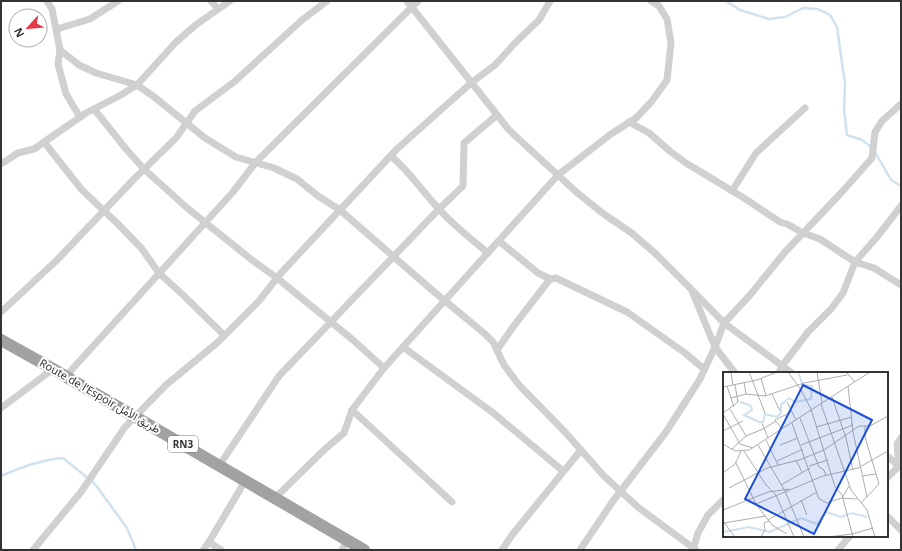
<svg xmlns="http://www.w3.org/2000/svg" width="902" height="551" font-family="'Noto Sans',Vazirmatn,sans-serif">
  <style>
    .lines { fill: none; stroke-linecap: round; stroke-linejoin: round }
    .stream { stroke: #cfe2ee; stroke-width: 2.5 }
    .minor { stroke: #d0d0d0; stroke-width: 7 }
    .trunk { stroke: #a2a2a2; stroke-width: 12 }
    .labels { text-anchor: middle; stroke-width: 4; stroke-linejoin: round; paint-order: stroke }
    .shield { fill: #fff; stroke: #707070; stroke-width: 1 }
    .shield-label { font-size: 10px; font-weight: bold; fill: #333 }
    .street-label { font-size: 11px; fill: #333; stroke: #fff }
    .inset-river { fill: none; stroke: #cfe2ee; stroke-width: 2 }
    .inset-road { fill: none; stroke: #adadad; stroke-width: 1 }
    .view { fill: #1d4ed8; fill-opacity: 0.15; stroke: #1d4ed8; stroke-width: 2 }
    .inset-edge { fill: none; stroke: #333; stroke-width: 2 }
  </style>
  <rect width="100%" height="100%" fill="#fff"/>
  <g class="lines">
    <!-- stream -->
    <g class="stream">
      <polyline points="726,1 740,10 769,19 785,17 803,8 818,9 830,15 837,27 845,84 844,109 847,135 862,140 871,147"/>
      <polyline points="875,152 891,180 901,186"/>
      <path d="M1 476C21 467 41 460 63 458L95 484 127 528 136 550"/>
      <polyline points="1,547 2,550"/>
    </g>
    <!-- minor -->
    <g class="minor">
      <polyline points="47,1 52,9 60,50 79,65 96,73 137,85 153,96 205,138 236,157 274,168 297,179 318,196 340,210 432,290 485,334 493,342 504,365 519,385 565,432 604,476 639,508 696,550"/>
      <polyline points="211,1 218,9"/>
      <polyline points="407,1 509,130 574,190 601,212 633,234 657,255 690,288 724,323 792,373"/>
      <polyline points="57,29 90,19 118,1"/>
      <polyline points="60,50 58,64 66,94 80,117"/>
      <polyline points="94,109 126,149 144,169 186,207 252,260 277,278 353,340 384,368"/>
      <polyline points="629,122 649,133 671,152 686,163 744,198 780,222 787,224 803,233 820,239 855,262 874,268 901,285"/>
      <polyline points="44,142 82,190 118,224 142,249 159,273 182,294 224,335"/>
      <path d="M391 156C410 172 422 191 439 209 454 226 471 239 488 253"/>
      <polyline points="1,164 18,153 34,149 86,113 119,96 137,85 176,42 197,24 230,1"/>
      <polyline points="732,191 756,153 805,108"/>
      <polyline points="499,241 538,273 550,279 556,278 627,312 685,353 704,369"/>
      <polyline points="692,291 715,347 735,373"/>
      <polyline points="1,312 57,260 135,178 176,138 195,111 234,82 302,20 327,1"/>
      <polyline points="403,347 492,412 563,471"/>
      <polyline points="497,350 513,327 550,279"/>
      <polyline points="779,373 782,366 808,332 831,309 843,293 855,262 877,237 901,206"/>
      <polyline points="66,376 233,192 256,162 418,1"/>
      <polyline points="1,408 53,369"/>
      <polyline points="352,410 452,502"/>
      <polyline points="887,456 899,466"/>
      <polyline points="219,466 279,376 439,209 463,186 464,143 497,115"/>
      <polyline points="899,466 897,444 901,438"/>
      <polyline points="887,478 899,466"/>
      <polyline points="275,498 325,449 344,433 352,410 384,368 558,175 611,134 636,118 652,101 667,80 671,43 667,19 659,6 651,1"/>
      <polyline points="887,516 901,530"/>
      <polyline points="209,542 221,550"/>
      <polyline points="33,550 81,492 125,427 166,385 218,342 258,302 281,273 397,149 471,83 495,65 516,42 539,20 550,1"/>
      <polyline points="203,550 209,542 245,481"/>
      <polyline points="342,550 347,540"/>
      <polyline points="502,550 512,535 581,450"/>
      <polyline points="580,550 613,501 666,432 700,379 715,347 724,323 750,295 785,252 841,193 872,158 875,132 882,121 901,104"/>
      <polyline points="693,550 698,533 708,515 724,499"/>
      <polyline points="838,550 850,536"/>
    </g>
    <!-- trunk -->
    <polyline class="trunk" points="1,340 53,369 364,550"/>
  </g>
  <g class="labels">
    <!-- shield labels -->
    <rect class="shield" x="168" y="436" width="30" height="16" rx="3"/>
    <g class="shield-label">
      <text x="183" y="448">RN3</text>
    </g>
    <!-- street labels -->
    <g class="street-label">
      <text transform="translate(100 396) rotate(30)" y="4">Route de l’Espoir طريق الأمل</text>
    </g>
  </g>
  <!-- overview -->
  <g transform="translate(723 372)">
    <rect width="165" height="165" fill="#fff"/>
    <path class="inset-river" d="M17 30 27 33 29 38 21 43 36 50H40L42 42 54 45 58 41V33L66 26 72 30 88 27 89 14 80 13 75 0M0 160 26 155 47 160 78 146 94 152 103 140 118 145 129 141 144 145"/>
    <path class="inset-road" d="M8 0 10 13M26 0 42 41M65 0 78 18 88 37 112 115 119 123 130 165M94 0 99 31M123 0 132 10M38 6 43 24M21 10 23 22M4 14 11 35M125 14 130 60 144 125M0 15 34 8 54 0M49 22 57 39M109 25 123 66 130 98M8 26 23 22 42 24 81 11 124 3M64 30 73 48M98 32 128 118 144 138 152 165M7 37 23 64M0 41 15 30 12 13M0 42 17 72 30 76M77 46 96 95 101 98 103 104M39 51 45 66M69 51 96 127 104 131 118 126 134 127M93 55 129 45M40 57 53 49M59 57 52 48 68 40M0 59 20 49M43 68 55 93M0 72 12 79 26 78 147 0M35 73 62 119 81 165M57 73 75 66M78 73 130 53M9 77 23 64 40 57M21 79 43 113 53 123 71 165M73 88 79 100M54 89 80 77M13 91 33 132 49 153 64 162M86 94 105 88M0 101 12 92 18 79M139 104 153 102M58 113 87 96M6 116 44 96 76 88 101 78 136 54H147L165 44M119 126 126 114M78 128 84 143M138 131 156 112 142 65V54M33 132 100 104 135 96 165 79M0 138 45 120 66 117M45 148 94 120M0 149 12 165M1 151 43 144M38 165 42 158 41 151 46 149M105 165 129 162 150 156"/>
    <path class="view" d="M80 13 149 48 91 162 22 127Z"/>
    <rect width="165" height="165" class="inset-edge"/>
  </g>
  <!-- border -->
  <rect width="902" height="551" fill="none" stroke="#333333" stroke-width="4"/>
  <!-- north arrow -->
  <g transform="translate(28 28) rotate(243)"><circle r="19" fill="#ffffff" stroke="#adadad"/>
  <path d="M0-3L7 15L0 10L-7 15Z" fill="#e63946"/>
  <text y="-6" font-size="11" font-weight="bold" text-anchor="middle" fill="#333333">N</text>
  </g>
</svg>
